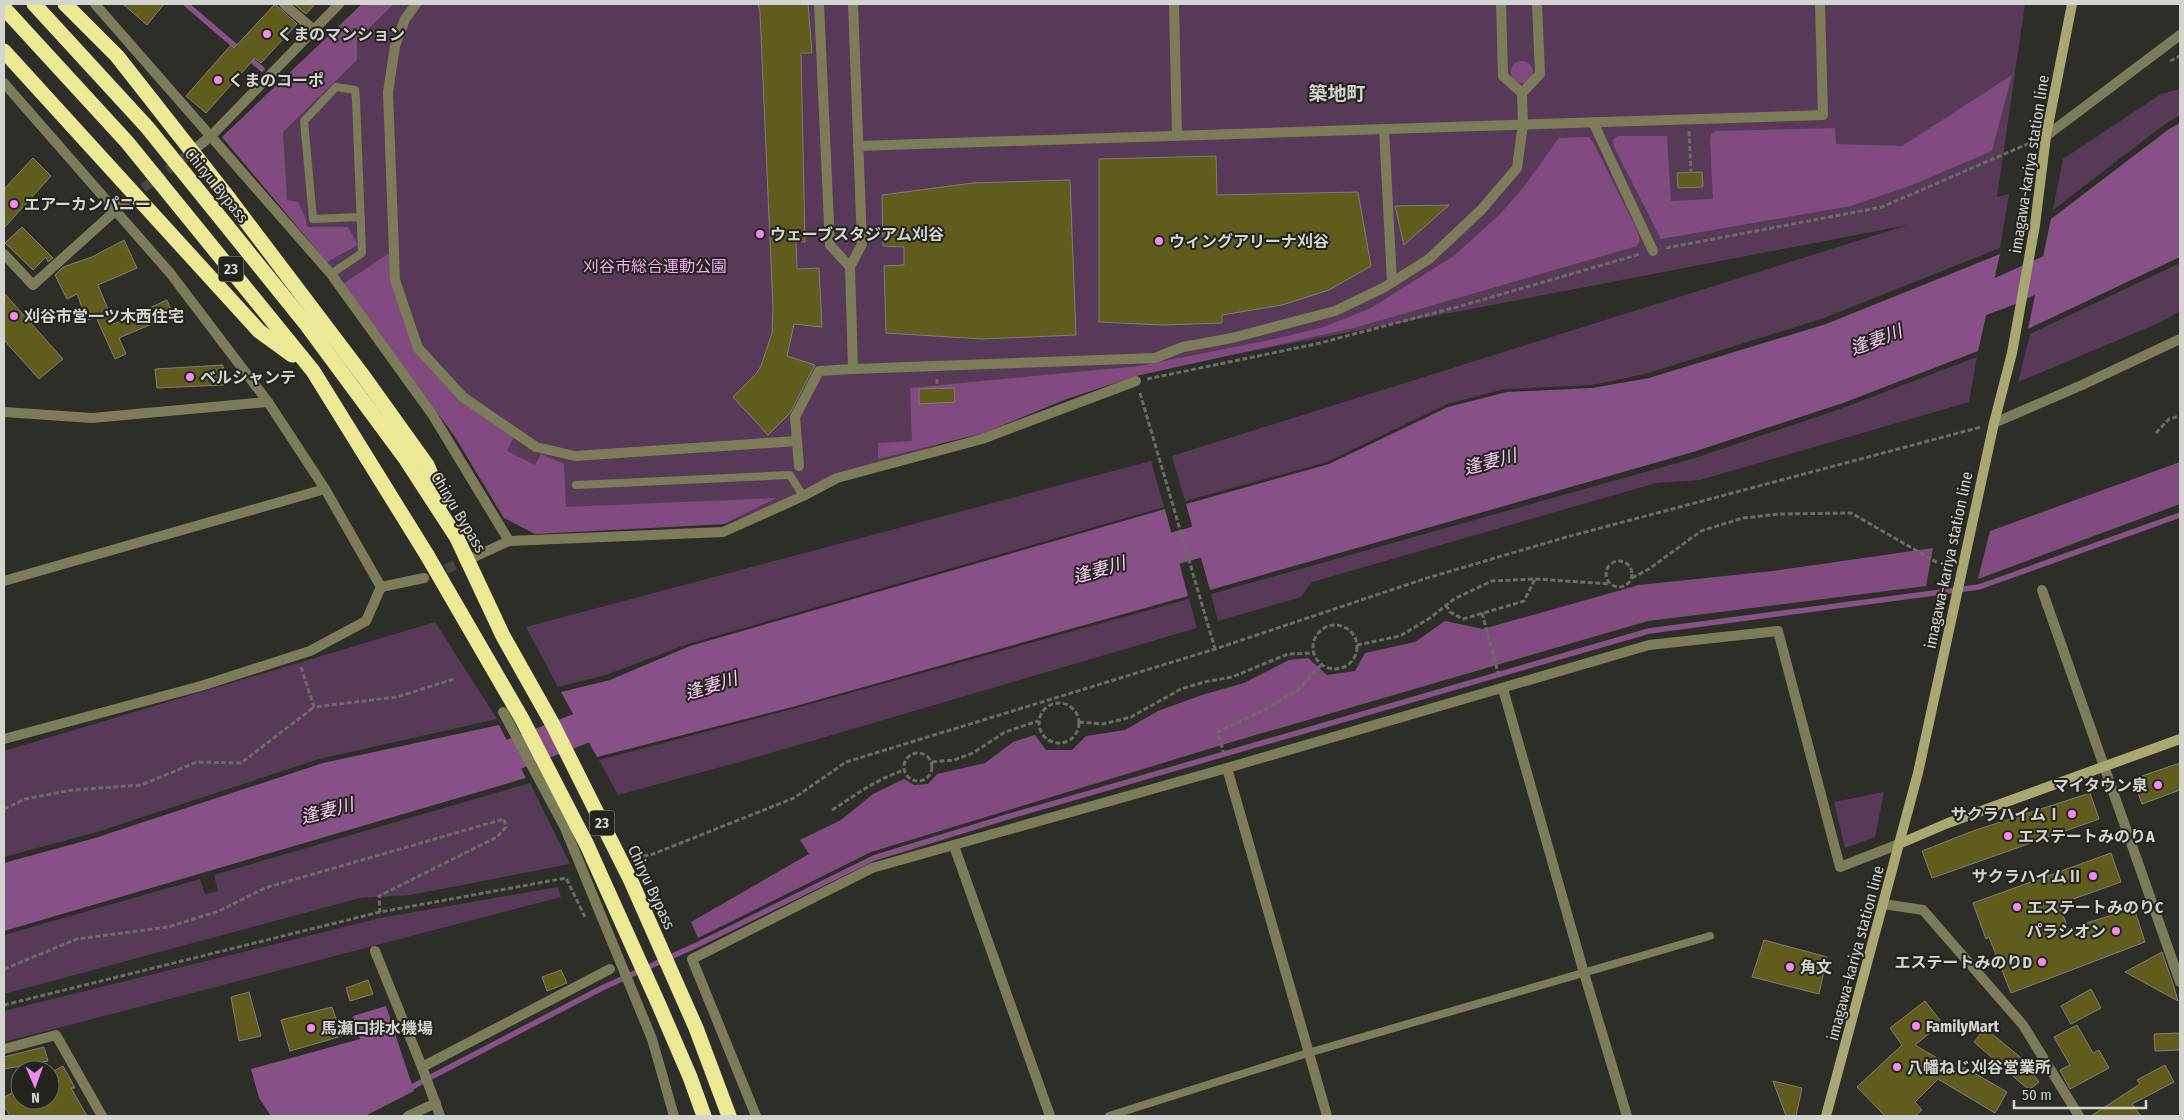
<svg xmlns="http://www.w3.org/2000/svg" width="2184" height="1120" font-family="'Fira Sans Condensed','Noto Sans JP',sans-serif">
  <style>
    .green { fill: #593958 }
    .forest { fill: #814b80 }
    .water { fill: #875086 }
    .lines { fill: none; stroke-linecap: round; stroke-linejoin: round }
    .stream { stroke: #875086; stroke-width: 5.5 }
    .river { stroke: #875086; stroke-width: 32 }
    .building { fill: #5f5c1d; stroke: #7f7f77 }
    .street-tunnel { stroke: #474741; stroke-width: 10; stroke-dasharray: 10 5; stroke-linecap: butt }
    .path { stroke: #6c6c67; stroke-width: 3; stroke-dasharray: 5 2.5; stroke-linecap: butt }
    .lane { stroke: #7c7c5b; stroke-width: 8 }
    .street { stroke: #7c7c5b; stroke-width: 10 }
    .secondary { stroke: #a9a873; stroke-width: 10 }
    .highway { stroke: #ebe896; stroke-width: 15 }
    .highway-bridge { stroke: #ebe896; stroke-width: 15 }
    .poi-dot { fill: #f38af2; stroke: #24241e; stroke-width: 2 }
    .labels { text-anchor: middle; stroke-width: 4; stroke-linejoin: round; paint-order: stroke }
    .shield { fill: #24241e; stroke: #9f9f9b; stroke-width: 1 }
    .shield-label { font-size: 15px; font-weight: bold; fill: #d4d4d0 }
    .poi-label { font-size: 16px; font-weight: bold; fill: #d4d4d0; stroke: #24241e; text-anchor: start }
    .street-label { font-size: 16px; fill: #d4d4d0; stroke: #24241e }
    .park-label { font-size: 16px; fill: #faabf8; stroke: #24241e }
    .water-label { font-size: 18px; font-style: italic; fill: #fecefc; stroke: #24241e }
    .quarter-label { font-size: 19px; font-weight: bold; fill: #d4d4d0; stroke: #24241e }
  </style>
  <rect width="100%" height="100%" fill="#2e2e28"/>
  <!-- green -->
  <g class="green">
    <polygon points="362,4 2025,4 1997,197 2009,194 2000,248 1824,318 1645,374 1592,385 1505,389 1447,404 1327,462 1185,501 1172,456 1908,225 1122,376 724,524 535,534 504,518 456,439 327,262 222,137"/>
    <polygon points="2180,89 2180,115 2165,124 2053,210 2063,159 2161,94"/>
    <polygon points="2180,263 2180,311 2161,322 2018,382 2030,334"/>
    <polygon points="1977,357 1969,402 1700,480 1656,483 1312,582 1301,597 1218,621 1211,594 1695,458 1840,409"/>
    <polygon points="1151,461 1164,507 688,644 606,675 558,687 526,627"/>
    <polygon points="1189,599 1197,628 743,761 618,795 599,760 796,708"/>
    <polygon points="435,622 497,719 319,759 97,832 4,857 4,751"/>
    <polygon points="530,783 570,864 410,895 360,898 4,994 4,935 200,879 205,894 218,891 214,875"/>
    <polygon points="1884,792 1875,837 1845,848 1834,802"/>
    <polygon points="558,887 561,897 4,1042 4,1011 380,918"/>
  </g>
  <!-- forest -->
  <g class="forest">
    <polygon points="362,4 394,4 357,40 357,60 283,132 287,200 298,202 305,216 307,227 348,227 358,245 327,262 222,137"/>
    <circle cx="1522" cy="72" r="11"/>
    <polygon points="2012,75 1992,151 1912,185 1851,206 1661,239 1614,147 1613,140 1618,136 1667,136 1671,201 1713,199 1710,141 1711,134 1717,131 1835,128 1836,144 1902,146"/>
    <polygon points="1589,137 1593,142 1637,230 1640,240 1637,246 1354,328 1136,376 1064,400 984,433 878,459 878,443 912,441 910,388 1139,366 1270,340 1324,327 1371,308 1455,255 1500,214 1523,188 1559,138"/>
    <polygon points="394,250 395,280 418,348 463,397 515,434 507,451 535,465 541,454 564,464 566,507 776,498 724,524 535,534 504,518 454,435 343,284"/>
    <polygon points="2180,462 2180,504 1978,579 1990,531"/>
    <polygon points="1933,548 1926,586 1648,621 1225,744 871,852 698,938 691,922 809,854 800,840 841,820 873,794 904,779 914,785 928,784 937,774 985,763 1013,742 1035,735 1046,750 1072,750 1086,736 1125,730 1158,711 1202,695 1244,683 1289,660 1308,658 1327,675 1355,671 1365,653 1415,642 1445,621 1483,629 1639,585 1773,571"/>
  </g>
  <!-- water -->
  <g class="water">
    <polygon points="2180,123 2180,257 2028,329 2051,219 2169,129"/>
    <polygon points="2000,254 1978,351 1843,403 1693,452 1210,590 1186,504 1329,464 1448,407 1507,392 1592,388 1649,378 1826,324"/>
    <polygon points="1165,509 1188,596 796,706 597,757 561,692 610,680 690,646"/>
    <polygon points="499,725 526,778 4,931 4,863 95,838 323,763"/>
    <polygon points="386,1006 414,1091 365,1116 271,1116 259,1098 251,1069 360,1039 353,1016"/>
  </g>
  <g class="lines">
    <!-- stream -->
    <g class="stream">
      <polyline points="186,4 262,69"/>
      <polyline points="408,1089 602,988 699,944 874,858 1007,817 1649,631 1979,587 2180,515"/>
    </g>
    <!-- river -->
    <g class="river">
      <polyline points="1948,312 2005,291 2080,257"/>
      <polyline points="1133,560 1240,530"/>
      <polyline points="473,770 621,713"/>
    </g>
  </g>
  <!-- building -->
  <g class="building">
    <polygon points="123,4 164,4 147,25"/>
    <polygon points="275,4 297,24 261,63 255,58 206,113 186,96 231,45 234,48"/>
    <polygon points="294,4 315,4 306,14"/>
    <polygon points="758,4 808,4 812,53 801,53 805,242 796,241 797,269 819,268 822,327 794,324 787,356 815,365 790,413 768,435 733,397 756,374 761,366 772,333 773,309 760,12"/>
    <polygon points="1216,156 1217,195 1358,192 1371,266 1329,290 1282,305 1222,315 1222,323 1162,325 1099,322 1099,159"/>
    <polygon points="33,158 51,176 4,228 4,189"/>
    <polygon points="1702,172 1703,187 1678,188 1677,173"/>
    <polygon points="1070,180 1076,335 982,339 886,333 884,266 904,265 904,247 883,246 882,195 973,183"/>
    <polygon points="1449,205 1404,245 1395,206"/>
    <polygon points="22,227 53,258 48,262 46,257 33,270 5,243"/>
    <polygon points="124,240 137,268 98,285 114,324 167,300 173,315 119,338 126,354 115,359 96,317 87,320 77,294 67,299 55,275 63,267 92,257"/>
    <polygon points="4,293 63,359 39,379 4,340"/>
    <polygon points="223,365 224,385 157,388 155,369"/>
    <polygon points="954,388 955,402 919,404 919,389"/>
    <polygon points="2180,763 2180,790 2142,804 2133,779"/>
    <polygon points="2090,793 2099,819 1932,878 1922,851 1973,831"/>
    <polygon points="2111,853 2121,882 2059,904 2068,929 2134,908 2145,942 2011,993 1989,937 1986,939 1973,903"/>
    <polygon points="1764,940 1827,957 1819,994 1752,977"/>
    <polygon points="2162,952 2173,984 2178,1001 2125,972"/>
    <polygon points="561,970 567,983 547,991 542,977"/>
    <polygon points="368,980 373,994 350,1001 346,988"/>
    <polygon points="2091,989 2101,1008 2071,1024 2061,1006"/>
    <polygon points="249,992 261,1036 239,1041 231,997"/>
    <polygon points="1925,1001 1942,1023 1915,1045 1961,1072 1964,1067 2007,1092 1995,1113 1938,1079 1915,1102 1922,1110 1915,1116 1885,1116 1857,1087 1902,1045 1890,1028"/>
    <polygon points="332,1007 342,1036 290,1051 281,1020"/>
    <polygon points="2077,1025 2093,1053 2099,1050 2109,1068 2070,1089 2060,1070 2070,1065 2054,1037"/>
    <polygon points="1985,1028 2020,1057 2039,1082 2029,1090 1974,1042"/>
    <polygon points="2180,1033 2180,1050 2155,1051 2154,1034"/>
    <polygon points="44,1047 48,1061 4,1069 4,1057"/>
    <polygon points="2165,1065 2174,1082 2132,1104 2141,1116 2091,1116 2140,1084 2137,1080"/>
    <polygon points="63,1066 75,1088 71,1088 87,1116 10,1116 4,1106 4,1097 20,1089 20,1100 50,1100 50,1073"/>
    <polygon points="1773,1081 1802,1088 1796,1116 1786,1116"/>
  </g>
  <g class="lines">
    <!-- street-tunnel -->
    <g class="street-tunnel">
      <polyline points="131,197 196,149"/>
      <polyline points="432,575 471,558"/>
    </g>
    <!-- path -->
    <g class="path">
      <polyline points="2170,61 2180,56"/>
      <polyline points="1689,131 1691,173"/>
      <polyline points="1666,248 1882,207 2032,142"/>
      <polyline points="937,379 937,389"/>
      <polyline points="1147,379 1316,344 1461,306 1640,254"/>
      <polyline points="1140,393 1215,649"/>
      <polyline points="2156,433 2169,419 2180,416"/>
      <circle cx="1619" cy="574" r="13"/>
      <polyline points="1632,578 1649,569 1701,531 1743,518 1780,514 1851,513 1938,563 1950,567"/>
      <polyline points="1446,605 1450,612 1463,619 1524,601 1535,579"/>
      <polyline points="1482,613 1499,676"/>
      <circle cx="1335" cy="647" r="22"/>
      <polyline points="1357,645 1400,636 1430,618 1454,599 1492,581 1535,579 1610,584"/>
      <polyline points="301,667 314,707 397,697 454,679"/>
      <circle cx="1059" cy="723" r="20"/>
      <polyline points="1079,722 1103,724 1131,717 1181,689 1204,682 1232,677 1288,654 1314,653"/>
      <circle cx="918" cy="767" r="14"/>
      <polyline points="1224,755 1218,732 1262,711 1298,690 1322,664"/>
      <polyline points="932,762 954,760 973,753 1005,732 1038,721"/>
      <polyline points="4,809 25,799 72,790 141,785 197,762 241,763 314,707"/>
      <path d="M832 810C859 793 873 781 904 770"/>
      <polyline points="636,858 653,854 794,798 846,762 1215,649 1424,579 1563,538 1981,427"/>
      <polyline points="4,969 77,939 168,927 219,911 265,888 504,819 506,827 497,837 379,896 380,912"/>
      <polyline points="4,1005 380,912 566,878 585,917"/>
    </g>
    <!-- lane -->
    <g class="lane">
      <polyline points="331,274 362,253 356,100 355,90 336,87 304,121 313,219 361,217"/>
      <polyline points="576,485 790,475 803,496"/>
      <polyline points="1109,1116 1308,1053 1710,936"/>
    </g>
    <!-- street -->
    <g class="street">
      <polyline points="95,4 331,274 432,414 509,541"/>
      <polyline points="284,4 314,30"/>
      <polyline points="416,4 405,19 395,46 388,92 395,280 418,348 463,397 536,447 575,456 797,441"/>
      <polyline points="819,4 830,245 850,267"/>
      <polyline points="1174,4 1177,136"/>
      <polyline points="1501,4 1503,76 1522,93 1540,74 1537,4"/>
      <polyline points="4,83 170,273 268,402 325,489 381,587"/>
      <polyline points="1593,122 1653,251"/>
      <polyline points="1384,129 1392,282"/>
      <polyline points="2046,136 2180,35"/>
      <polyline points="858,146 1823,115 1820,4"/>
      <polyline points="196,148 211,136 339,4"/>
      <polyline points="4,254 33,285 125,202"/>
      <polyline points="853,369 1155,358 1183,347 1232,338 1335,311 1383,288 1429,259 1481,210 1517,168 1523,124 1522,93"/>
      <polyline points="4,412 92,418 268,402"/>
      <polyline points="1994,423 2082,385 2180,339"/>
      <polyline points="799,466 795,417 819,371 853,369 850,267 862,244 853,4"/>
      <polyline points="474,557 509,541 723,532 803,496 837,478 982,439 1136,381"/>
      <polyline points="4,581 325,489"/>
      <polyline points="381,587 424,578"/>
      <polyline points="2042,590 2180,982"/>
      <polyline points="1503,689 1584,973 1627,1116"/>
      <polyline points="503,712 565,828 652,1039 674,1116"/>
      <polyline points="4,739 201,686 310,651 366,621 381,587"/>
      <polyline points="1227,768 1327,1116"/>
      <polyline points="954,846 1050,1116"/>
      <polyline points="1883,904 1923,910 2023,1025 2079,1116"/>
      <polyline points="375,951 422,1067 610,969"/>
      <polyline points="4,1049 56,1035 102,1116"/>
      <polyline points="422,1067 440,1116"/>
      <polyline points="408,1116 436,1103"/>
      <polyline points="756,1116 692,959 872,868 1227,768 1649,645 1778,631 1840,867 1899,844"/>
    </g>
    <!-- secondary -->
    <g class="secondary">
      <polyline points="1899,844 1948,823 2180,739"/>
      <polyline points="1826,1116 1918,773 1994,423 2012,353 2035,225 2046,136 2072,4"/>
    </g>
    <!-- highway -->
    <g class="highway">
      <polyline points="34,4 147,127 306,324 405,458 457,538"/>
      <polyline points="65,4 117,56 227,196 364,377 427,465 442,501"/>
      <polyline points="4,8 127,142 313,371 427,555"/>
      <polyline points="4,51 259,331 292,355"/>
    </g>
    <!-- highway-bridge -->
    <g class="highway-bridge">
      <polyline points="457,538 503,636 552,723 631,881 696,1028 729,1116"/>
      <polyline points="427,555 522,719 587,845 659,1005 690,1077 704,1116"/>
    </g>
  </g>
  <!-- markers -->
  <g class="poi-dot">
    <circle cx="267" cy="34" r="5"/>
    <circle cx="218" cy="80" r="5"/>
    <circle cx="14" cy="204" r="5"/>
    <circle cx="760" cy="234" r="5"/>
    <circle cx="1159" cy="241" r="5"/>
    <circle cx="14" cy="316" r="5"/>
    <circle cx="190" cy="377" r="5"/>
    <circle cx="2158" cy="785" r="5"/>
    <circle cx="2072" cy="814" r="5"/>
    <circle cx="2008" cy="836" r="5"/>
    <circle cx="2093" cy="876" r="5"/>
    <circle cx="2017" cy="907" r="5"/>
    <circle cx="2116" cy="931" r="5"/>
    <circle cx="2042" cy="962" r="5"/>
    <circle cx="1790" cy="967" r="5"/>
    <circle cx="1916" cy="1026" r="5"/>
    <circle cx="311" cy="1028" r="5"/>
    <circle cx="1897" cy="1067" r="5"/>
  </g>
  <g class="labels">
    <!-- shield labels -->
    <g class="shield">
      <rect x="218.5" y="256.5" width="25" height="25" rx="4"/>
      <rect x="589.5" y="810.5" width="25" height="25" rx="4"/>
    </g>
    <g class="shield-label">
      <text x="231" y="274">23</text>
      <text x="602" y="828">23</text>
    </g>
    <!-- poi labels -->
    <g class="poi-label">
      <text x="277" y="40">くまのマンション</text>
      <text x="228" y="86">くまのコーポ</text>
      <text x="24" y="210">エアーカンパニー</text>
      <text x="770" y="240">ウェーブスタジアム刈谷</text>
      <text x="1169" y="247">ウィングアリーナ刈谷</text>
      <text x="24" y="322">刈谷市営一ツ木西住宅</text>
      <text x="200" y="383">ベルシャンテ</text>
      <text x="2148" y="791" text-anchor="end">マイタウン泉</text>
      <text x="2062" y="820" text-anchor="end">サクラハイムⅠ</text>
      <text x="2018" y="842">エステートみのりA</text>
      <text x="2083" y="882" text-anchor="end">サクラハイムⅡ</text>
      <text x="2027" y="913">エステートみのりC</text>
      <text x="2106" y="937" text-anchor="end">パラシオン</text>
      <text x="2032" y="968" text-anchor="end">エステートみのりD</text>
      <text x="1800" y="973">角文</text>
      <text x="1926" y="1032">FamilyMart</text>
      <text x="321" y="1034">馬瀬口排水機場</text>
      <text x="1907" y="1073">八幡ねじ刈谷営業所</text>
    </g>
    <!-- street labels -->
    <g class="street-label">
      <text transform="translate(2029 164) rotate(-81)" y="6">imagawa-kariya station line</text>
      <text transform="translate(217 185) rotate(51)" y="6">Chiryu Bypass</text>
      <text transform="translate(459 512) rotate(59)" y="6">Chiryu Bypass</text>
      <text transform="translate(1948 560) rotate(-78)" y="6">imagawa-kariya station line</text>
      <text transform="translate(652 887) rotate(65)" y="6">Chiryu Bypass</text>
      <text transform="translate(1855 953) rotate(-75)" y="6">imagawa-kariya station line</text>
    </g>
    <!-- park labels -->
    <g class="park-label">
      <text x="655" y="272">刈谷市総合運動公園</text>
    </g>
    <!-- water labels -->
    <g class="water-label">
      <text transform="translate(1876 340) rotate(-21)" y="6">逢妻川</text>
      <text transform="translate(1490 462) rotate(-15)" y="6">逢妻川</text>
      <text transform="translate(1099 570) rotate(-16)" y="6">逢妻川</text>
      <text transform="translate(711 686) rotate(-17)" y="6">逢妻川</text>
      <text transform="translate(327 811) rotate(-15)" y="6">逢妻川</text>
    </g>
    <!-- quarter labels -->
    <g class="quarter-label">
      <text x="1337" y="100">築地町</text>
    </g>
  </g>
  <!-- border -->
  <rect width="2184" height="1120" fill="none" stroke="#d4d4d0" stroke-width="10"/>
  <!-- north arrow -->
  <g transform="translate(35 1085) rotate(178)"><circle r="24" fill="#24241e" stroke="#6a6a65"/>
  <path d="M0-4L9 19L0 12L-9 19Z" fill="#f38af2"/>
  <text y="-8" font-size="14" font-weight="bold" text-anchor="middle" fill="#d4d4d0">N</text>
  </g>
  <!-- scale -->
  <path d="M2014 1100v8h132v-8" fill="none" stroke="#d4d4d0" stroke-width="2.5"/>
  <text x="2022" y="1100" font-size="15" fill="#d4d4d0" stroke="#24241e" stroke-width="4" paint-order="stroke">50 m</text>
</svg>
